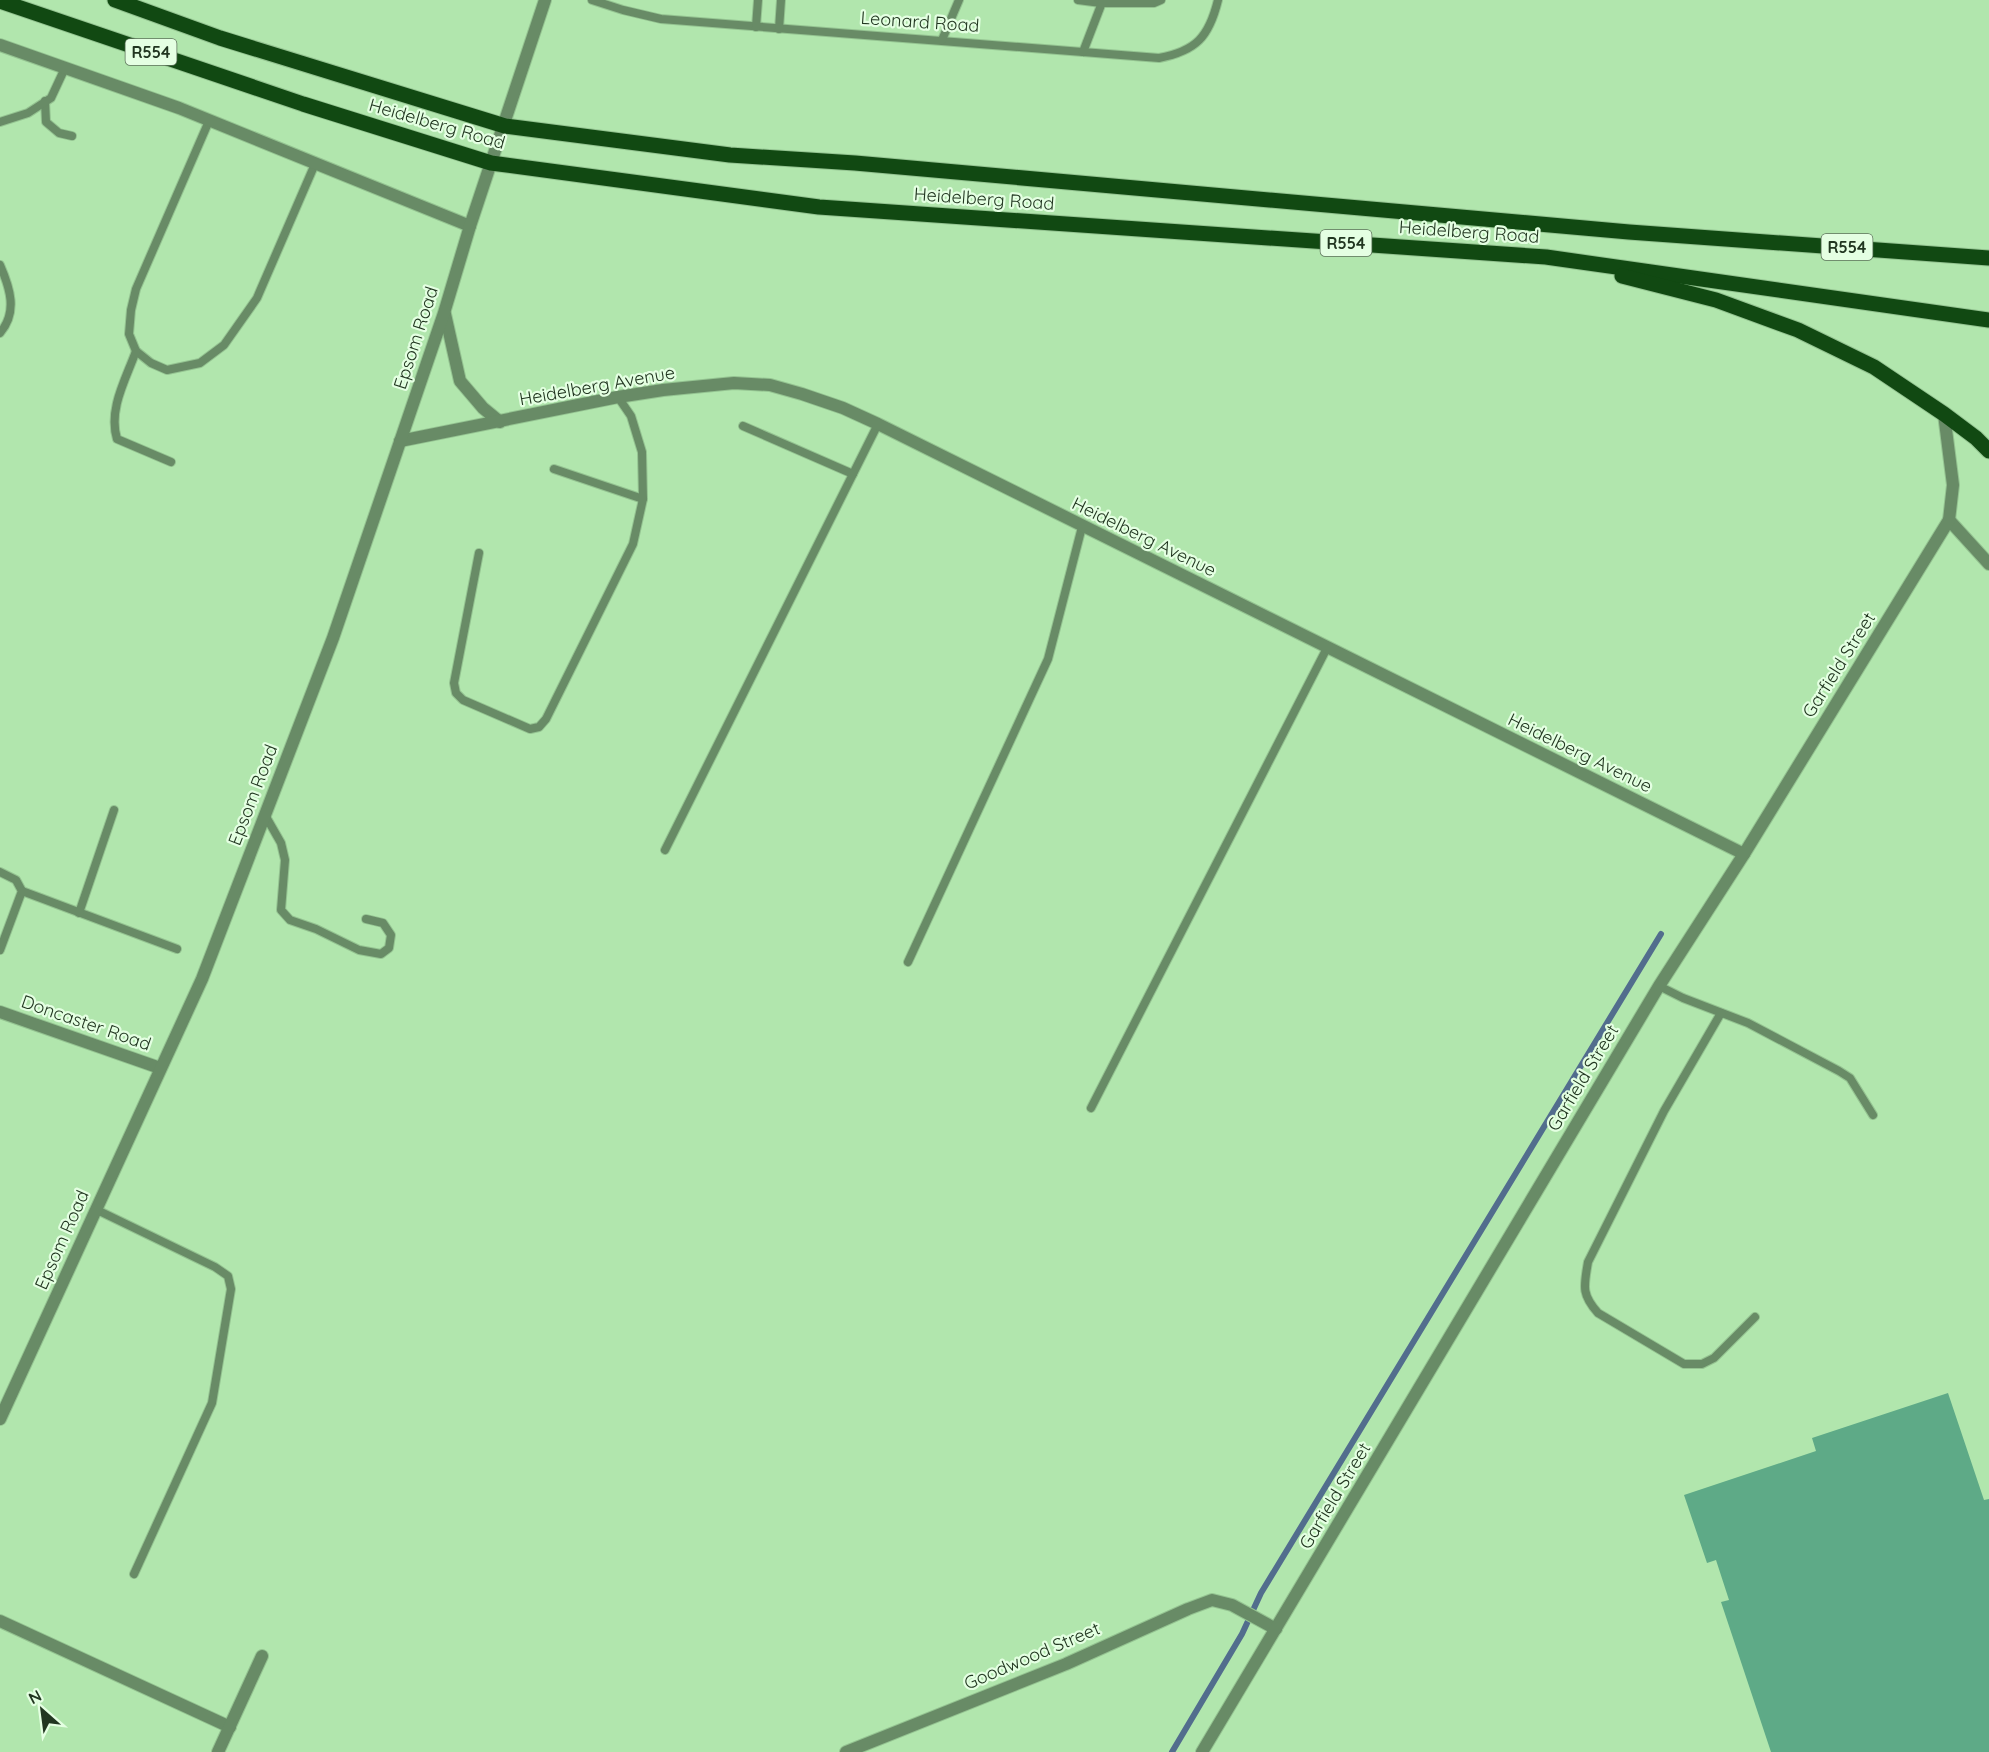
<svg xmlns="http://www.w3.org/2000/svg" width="1989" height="1752" font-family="Quicksand,sans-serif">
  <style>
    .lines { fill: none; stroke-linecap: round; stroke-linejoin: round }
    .stream { stroke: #526d8d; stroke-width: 6 }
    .building { fill: #5eaa87 }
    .service-casing { stroke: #94c391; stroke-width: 10 }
    .minor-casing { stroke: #94c391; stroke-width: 14 }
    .tertiary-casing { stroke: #94c391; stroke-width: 14 }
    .primary-casing { stroke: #94c391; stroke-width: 17 }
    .service { stroke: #688b66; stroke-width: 8 }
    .minor { stroke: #688b66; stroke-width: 12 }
    .tertiary { stroke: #688b66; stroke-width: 12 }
    .primary { stroke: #114912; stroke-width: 15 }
    .labels { text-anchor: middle; stroke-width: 4.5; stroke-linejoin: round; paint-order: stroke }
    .shield { fill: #e4ffe2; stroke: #5c725a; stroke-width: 1.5 }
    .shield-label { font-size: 16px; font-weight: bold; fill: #213620 }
    .street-label { font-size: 18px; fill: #213620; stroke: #e4ffe2 }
  </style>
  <rect width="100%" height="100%" fill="#b1e6ad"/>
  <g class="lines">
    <!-- stream -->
    <polyline class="stream" points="1172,1752 1242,1634 1261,1593 1661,934"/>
  </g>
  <!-- building -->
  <polygon class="building" points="1948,1393 1984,1500 1989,1499 1989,1752 1771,1752 1721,1602 1729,1600 1716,1560 1707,1563 1684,1495 1816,1451 1812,1438"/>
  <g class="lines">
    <defs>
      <g id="service">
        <path d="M592 0 623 10 661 19 1159 58C1196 51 1209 37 1218 0"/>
        <polyline points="1078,0 1101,3 1154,3 1161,0"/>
        <polyline points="756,27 758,0"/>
        <polyline points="779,29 781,0"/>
        <polyline points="942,40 959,0"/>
        <polyline points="1083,52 1103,0"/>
        <polyline points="45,101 46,122 59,133 72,136"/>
        <polyline points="209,121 136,289 131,310 129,334 136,351 151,363 167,370 200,363 224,345 257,298 315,164"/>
        <polyline points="0,122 28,113 51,98 65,68"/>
        <path d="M0 265C10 288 18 312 0 333"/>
        <path d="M136 351C126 379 108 409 117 439L171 462"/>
        <polyline points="743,426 853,474"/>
        <polyline points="554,469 643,499"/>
        <polyline points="479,553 454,683 456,693 463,700 530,729 539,727 546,719 633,544 643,499 642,452 631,416 618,397"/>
        <polyline points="265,815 281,843 285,860 281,910 290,920 316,929 359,950 381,954 389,948 391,935 383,923 366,919"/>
        <polyline points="665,850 878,424"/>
        <polyline points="0,872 16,880 22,891 0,950"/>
        <polyline points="22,891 177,949"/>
        <polyline points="79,913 114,810"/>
        <polyline points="908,962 1048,659 1082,527"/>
        <polyline points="1659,986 1683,998 1748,1023 1839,1071 1850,1078 1873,1115"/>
        <path d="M1721 1013 1664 1111 1588 1262C1584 1286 1581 1294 1598 1313L1684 1364H1702L1714 1358 1755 1317"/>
        <polyline points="1091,1108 1327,648"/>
        <polyline points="95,1209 215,1267 228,1276 231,1289 212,1403 134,1574"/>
      </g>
      <g id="minor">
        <polyline points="0,45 179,108 470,226"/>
        <polyline points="445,314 460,381 483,408 500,422"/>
        <polyline points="400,441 618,397 663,390 734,383 770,385 802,394 843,408 878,424 1744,854"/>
        <polyline points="1949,520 1989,564"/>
        <polyline points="0,1012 160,1068"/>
        <polyline points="0,1419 202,979 333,638 444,313 470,226 545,0"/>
        <polyline points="0,1621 230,1727"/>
        <polyline points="218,1752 262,1656"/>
      </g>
      <g id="tertiary">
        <polyline points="846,1752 1066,1664 1188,1609 1212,1600 1232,1605 1276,1629"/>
        <polyline points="1202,1752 1659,986 1744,854 1949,520 1953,485 1944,414"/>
      </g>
      <g id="primary">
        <polyline points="115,0 220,38 505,126 730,155 855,163 1629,232 1989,258"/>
        <polyline points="0,1 303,104 491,163 819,207 1546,257 1989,320"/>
        <polyline points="1622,276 1716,300 1798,330 1874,367 1944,414 1976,438 1989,451"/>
      </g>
    </defs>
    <!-- service casing -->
    <use href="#service" class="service-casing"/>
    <!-- minor casing -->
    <use href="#minor" class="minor-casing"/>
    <!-- tertiary casing -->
    <use href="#tertiary" class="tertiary-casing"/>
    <!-- primary casing -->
    <use href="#primary" class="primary-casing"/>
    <!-- service -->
    <use href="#service" class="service"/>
    <!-- minor -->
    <use href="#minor" class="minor"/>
    <!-- tertiary -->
    <use href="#tertiary" class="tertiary"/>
    <!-- primary -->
    <use href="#primary" class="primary"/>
  </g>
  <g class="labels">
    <!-- shield labels -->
    <g class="shield">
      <rect x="125.5" y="39" width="51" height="26" rx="4.5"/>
      <rect x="1320.5" y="230" width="51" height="26" rx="4.5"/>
      <rect x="1821.5" y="234" width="51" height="26" rx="4.5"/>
    </g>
    <g class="shield-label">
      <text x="151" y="58">R554</text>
      <text x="1346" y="249">R554</text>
      <text x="1847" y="253">R554</text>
    </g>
    <!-- street labels -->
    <g class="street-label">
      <text transform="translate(920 22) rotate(4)" y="6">Leonard Road</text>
      <text transform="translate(437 124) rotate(16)" y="6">Heidelberg Road</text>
      <text transform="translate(984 199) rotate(4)" y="6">Heidelberg Road</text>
      <text transform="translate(1469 232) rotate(4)" y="6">Heidelberg Road</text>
      <text transform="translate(416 338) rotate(-72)" y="6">Epsom Road</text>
      <text transform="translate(597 386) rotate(-10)" y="6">Heidelberg Avenue</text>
      <text transform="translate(1144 537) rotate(26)" y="6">Heidelberg Avenue</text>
      <text transform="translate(1839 665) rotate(-58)" y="6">Garfield Street</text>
      <text transform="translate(1580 753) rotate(26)" y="6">Heidelberg Avenue</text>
      <text transform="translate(253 795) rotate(-69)" y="6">Epsom Road</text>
      <text transform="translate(86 1023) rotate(19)" y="6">Doncaster Road</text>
      <text transform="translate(1583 1078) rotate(-59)" y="6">Garfield Street</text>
      <text transform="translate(62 1240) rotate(-66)" y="6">Epsom Road</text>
      <text transform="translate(1335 1496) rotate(-59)" y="6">Garfield Street</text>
      <text transform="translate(1032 1656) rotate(-23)" y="6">Goodwood Street</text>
    </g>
  </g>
  <!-- north arrow -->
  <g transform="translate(42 1710) rotate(332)" stroke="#e4ffe2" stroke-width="4.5" paint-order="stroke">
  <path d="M0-4.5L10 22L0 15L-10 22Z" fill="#213620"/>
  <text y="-9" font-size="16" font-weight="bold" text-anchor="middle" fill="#213620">N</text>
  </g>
</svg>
